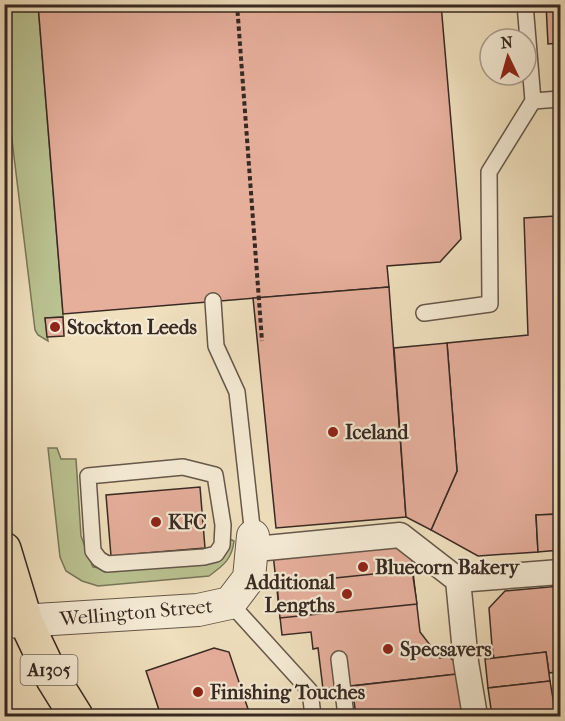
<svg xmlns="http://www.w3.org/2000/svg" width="565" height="721" font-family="'IM FELL French Canon',serif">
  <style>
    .green { fill: #bac291; stroke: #78765a; stroke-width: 1.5 }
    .building { fill: #e6af9c; stroke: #372923; stroke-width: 1.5 }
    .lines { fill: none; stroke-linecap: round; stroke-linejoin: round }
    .service-casing { stroke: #65574a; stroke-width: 18 }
    .pedestrian-casing { stroke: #65574a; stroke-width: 27 }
    .minor-casing { stroke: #65574a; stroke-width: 34 }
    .primary-casing { stroke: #372923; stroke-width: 36 }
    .path { stroke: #372923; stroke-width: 4; stroke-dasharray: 4.5 3; stroke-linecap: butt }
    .service { stroke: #f5ebd5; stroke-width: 15 }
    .pedestrian { stroke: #f5ebd5; stroke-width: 24 }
    .minor { stroke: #f5ebd5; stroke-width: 32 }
    .primary { stroke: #f0e0be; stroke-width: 33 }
    .poi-dot { fill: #8f2418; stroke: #f5ebd5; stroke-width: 2 }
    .labels { text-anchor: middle; stroke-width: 4.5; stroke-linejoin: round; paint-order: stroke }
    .shield { fill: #f5ebd5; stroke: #706358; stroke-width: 1.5 }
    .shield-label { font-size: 18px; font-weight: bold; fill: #372923 }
    .poi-label { font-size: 20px; font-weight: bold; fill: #372923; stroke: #f5ebd5; text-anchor: start }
    .street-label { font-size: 20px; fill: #372923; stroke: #f5ebd5 }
  </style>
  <rect width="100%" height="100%" fill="#f0e0be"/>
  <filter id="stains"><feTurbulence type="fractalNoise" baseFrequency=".00333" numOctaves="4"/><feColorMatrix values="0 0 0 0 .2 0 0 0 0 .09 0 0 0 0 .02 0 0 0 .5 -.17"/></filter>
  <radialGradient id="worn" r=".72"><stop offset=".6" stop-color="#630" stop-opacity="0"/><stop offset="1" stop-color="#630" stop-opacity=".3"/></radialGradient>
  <!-- green -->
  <g class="green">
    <polygon points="4,5 38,5 63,314 63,317 45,318 48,341 38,335 35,330 5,82"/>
    <path d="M48 448H57L61 459H76L81 536 93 567 116 570 195 565 221 556 230 539 234 541C232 559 224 565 209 576L98 586 82 581 66 571 60 557Z"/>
  </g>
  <!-- building -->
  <g class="building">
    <polygon points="38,4 441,4 461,239 440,262 387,266 389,287 63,314"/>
    <polygon points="546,4 560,4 560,43 548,44"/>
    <polygon points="555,216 555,229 560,229 560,514 536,515 538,552 478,556 431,530 457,471 447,343 528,335 524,218"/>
    <polygon points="389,287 406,517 276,528 253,298"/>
    <polygon points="63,317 64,336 47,337 45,318"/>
    <polygon points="447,343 457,471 431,530 406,517 394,348"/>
    <polygon points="200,487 205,548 111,556 106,495"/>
    <polygon points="560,514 560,550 538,552 536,515"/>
    <polygon points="386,542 411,555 420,632 440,658 449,657 454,661 457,674 323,689 318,648 313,649 311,632 282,635 273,554"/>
    <polygon points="412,570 417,604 280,618 277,584"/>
    <polygon points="560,586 560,671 549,673 546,652 494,658 492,646 489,608 505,591"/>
    <polygon points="214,648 229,652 250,715 245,716 170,716 169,714 161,716 146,671"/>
    <polygon points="546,652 550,681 488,688 485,659"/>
    <polygon points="457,674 463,716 356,716 352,686"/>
    <polygon points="550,681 555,711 513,716 492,716 488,688"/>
    <polygon points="555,711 556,716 513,716"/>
  </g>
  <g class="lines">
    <defs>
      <g id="service">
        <polyline points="533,101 560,99"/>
        <polyline points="213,301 216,346 237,392 253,536"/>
        <polyline points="424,313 490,304 489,172 533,101 525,4"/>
        <polygon points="183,467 215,475 223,525 222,545 216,554 204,557 107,564 99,559 93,551 88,476"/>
        <polyline points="230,603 310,691 313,716"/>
        <polyline points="339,659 346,716"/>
      </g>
      <g id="pedestrian">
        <polyline points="266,548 400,535 458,580 466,662 475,716"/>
        <polyline points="458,580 560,572"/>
      </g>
      <polyline id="minor" points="4,622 198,610 230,603 249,578 253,536"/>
      <polyline id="primary" points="4,549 26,622 53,679 76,716"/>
    </defs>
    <!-- service casing -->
    <use href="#service" class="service-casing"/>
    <!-- pedestrian casing -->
    <use href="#pedestrian" class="pedestrian-casing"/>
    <!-- minor casing -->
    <use href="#minor" class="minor-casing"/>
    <!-- primary casing -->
    <use href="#primary" class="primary-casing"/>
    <!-- path -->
    <polyline class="path" points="237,4 262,341"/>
    <!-- service -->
    <use href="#service" class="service"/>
    <!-- pedestrian -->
    <use href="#pedestrian" class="pedestrian"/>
    <!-- minor -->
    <use href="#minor" class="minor"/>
    <!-- primary -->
    <use href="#primary" class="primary"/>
  </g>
  <!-- markers -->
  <g class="poi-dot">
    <circle cx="55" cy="327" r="6"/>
    <circle cx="333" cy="432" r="6"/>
    <circle cx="156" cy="522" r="6"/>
    <circle cx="363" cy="567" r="6"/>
    <circle cx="347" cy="594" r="6"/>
    <circle cx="388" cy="649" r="6"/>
    <circle cx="198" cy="692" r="6"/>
  </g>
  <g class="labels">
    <!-- shield labels -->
    <rect class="shield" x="20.5" y="655" width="57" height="30" rx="4.5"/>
    <g class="shield-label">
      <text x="49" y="676">A1305</text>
    </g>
    <!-- poi labels -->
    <g class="poi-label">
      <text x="67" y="334">Stockton Leeds</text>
      <text x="345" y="439">Iceland</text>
      <text x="168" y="529">KFC</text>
      <text x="375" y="574">Bluecorn Bakery</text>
      <text x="335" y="589" text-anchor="end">Additional<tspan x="335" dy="23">Lengths</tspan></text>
      <text x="400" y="656">Specsavers</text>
      <text x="210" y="699">Finishing Touches</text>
    </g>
    <!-- street labels -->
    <g class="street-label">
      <text transform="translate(136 612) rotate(-5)" y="7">Wellington Street</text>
    </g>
  </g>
  <!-- margin -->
  <rect width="565" height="721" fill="none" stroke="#f0e0be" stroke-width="24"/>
  <rect x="6" y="6" width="553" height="709" fill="none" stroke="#372923" stroke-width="3"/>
  <rect x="12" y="12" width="541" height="697" fill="none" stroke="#372923" stroke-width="1.5"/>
  <!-- north arrow -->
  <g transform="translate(508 57) rotate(355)"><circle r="28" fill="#f5ebd5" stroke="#a99d8e" stroke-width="1.5"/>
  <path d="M0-4.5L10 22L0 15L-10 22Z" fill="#8f2418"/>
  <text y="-9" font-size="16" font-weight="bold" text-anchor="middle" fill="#372923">N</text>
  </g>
  <rect width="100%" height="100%" filter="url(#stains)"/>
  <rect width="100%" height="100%" fill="url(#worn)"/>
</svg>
